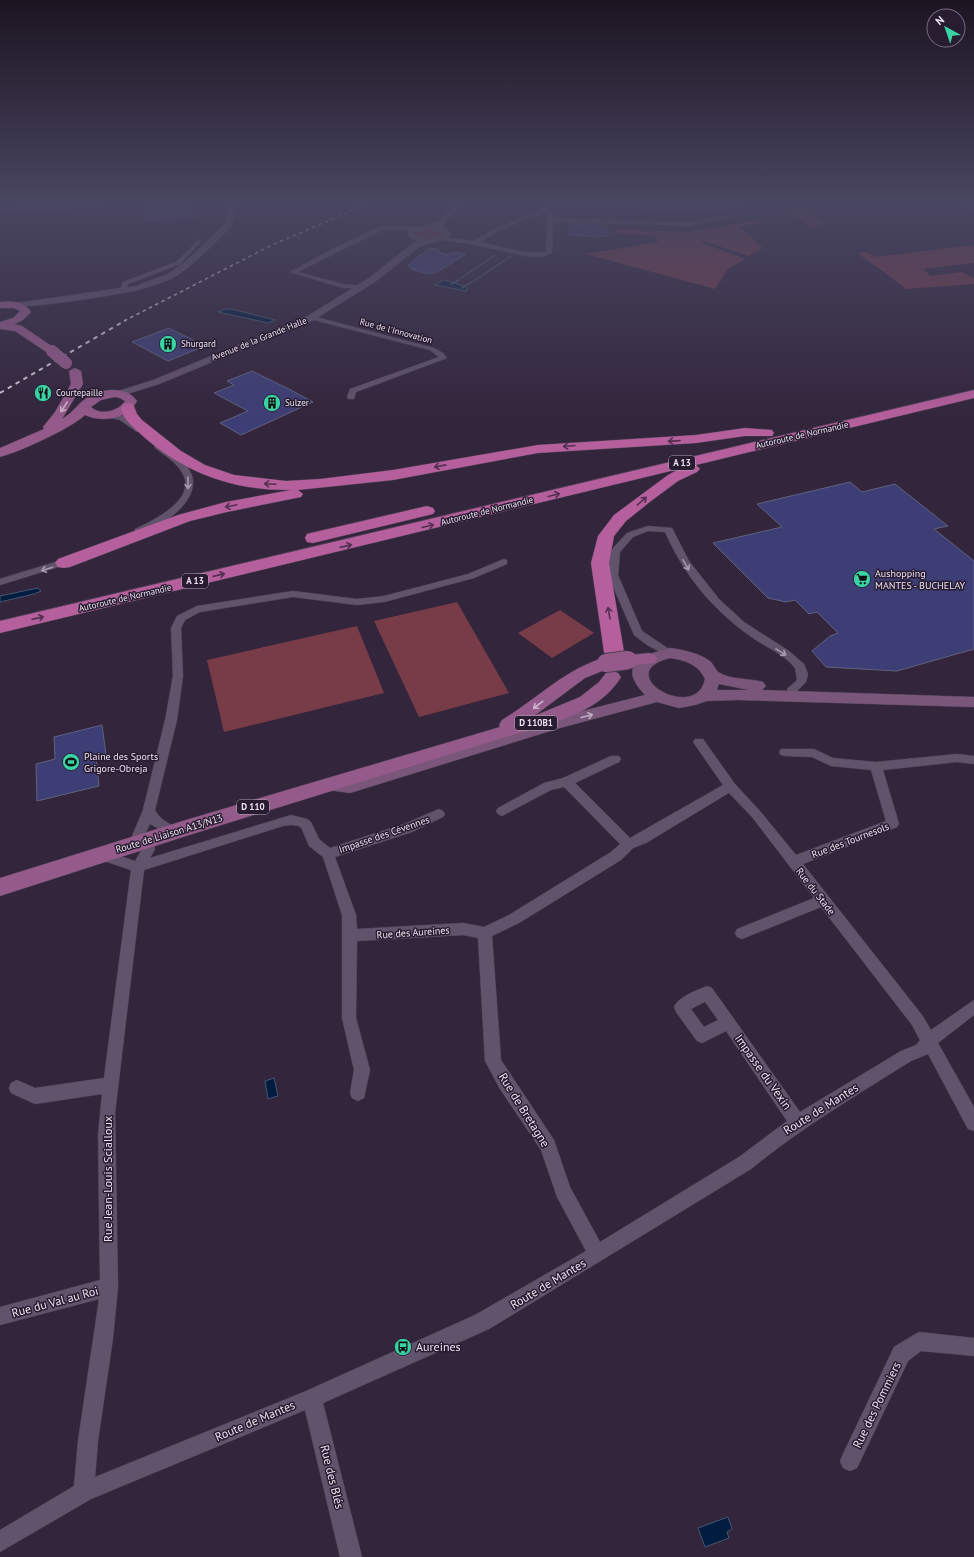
<svg xmlns="http://www.w3.org/2000/svg" width="974" height="1557" font-family="'PT Sans',sans-serif">
  <style>
    .green { fill: #783b48 }
    .forest { fill: #7f3c4b }
    .water { fill: #001c3e; stroke: #465774 }
    .lines { fill: none; stroke-linecap: round; stroke-linejoin: round }
    .stream { stroke: #465774; stroke-width: 1.5 }
    .building { fill: #3e3e76; stroke: #60627d }
    .minor-casing { stroke: #4c4154; stroke-width: 1 }
    .tertiary-casing { stroke: #4c4154; stroke-width: 1 }
    .secondary-casing { stroke: #4c4154; stroke-width: 1 }
    .primary-casing { stroke: #4c4154; stroke-width: 1 }
    .motorway-casing { stroke: #4c4154; stroke-width: 1 }
    .minor { fill: #61536b; fill-rule: evenodd }
    .tertiary { fill: #61536b; fill-rule: evenodd }
    .secondary { fill: #7a577a; fill-rule: evenodd }
    .primary { fill: #945a89; fill-rule: evenodd }
    .motorway { fill: #b65f9d; fill-rule: evenodd }
    .rail-far1 { stroke: #d1c7d7; stroke-width: 1.5; stroke-dasharray: 3.5 3.5; stroke-linecap: butt }
    .rail { stroke: #d1c7d7; stroke-width: 2; stroke-dasharray: 4.5 4.5; stroke-linecap: butt }
    .primary-bridge-far1-casing { stroke: #4c4154; stroke-width: 12; stroke-linecap: butt }
    .primary-bridge-casing { stroke: #4c4154; stroke-width: 20; stroke-linecap: butt }
    .primary-bridge-far1 { stroke: #945a89; stroke-width: 12 }
    .primary-bridge { stroke: #945a89; stroke-width: 18 }
    .oneway { stroke: #cdb2cd }
    .oneway2 { stroke: #533051 }
    .oneway3 { stroke: #a69aae }
    .oneway4 { stroke: #beaac1 }
    .labels { text-anchor: middle; stroke-width: 3; stroke-linejoin: round; paint-order: stroke }
    .far-street-label { font-size: 9px; fill: #ebe2f1; stroke: #281c31 }
    .far-poi-label { font-size: 9px; fill: #ebe2f1; stroke: #281c31; text-anchor: start }
    .shield { fill: #281c31; stroke: #b0a7b7; stroke-width: 1 }
    .shield-label { font-size: 9px; font-weight: bold; fill: #ebe2f1 }
    .poi-label { font-size: 10px; fill: #ebe2f1; stroke: #281c31; text-anchor: start }
    .street-label { font-size: 10px; fill: #ebe2f1; stroke: #281c31 }
    .near-street-label { font-size: 12px; fill: #ebe2f1; stroke: #281c31 }
    .near-poi-label { font-size: 12px; fill: #ebe2f1; stroke: #281c31; text-anchor: start }
  </style>
  <rect width="100%" height="100%" fill="#32253c"/>
  <!-- green -->
  <g class="green">
    <polygon points="763,219 766,221 739,227 763,248 748,256 704,241 700,242 745,259 728,269 715,289 586,254 658,242 654,235 618,234 617,229 691,232"/>
    <path d="M423 229H436L444 233 443 236C433 240 424 240 414 236L415 231Z"/>
    <polygon points="974,245 974,263 923,269 931,276 961,272 974,278 974,284 906,289 884,272 896,270 875,257"/>
    <polygon points="457,602 509,693 419,717 374,621"/>
    <polygon points="560,610 594,633 552,658 518,633"/>
    <polygon points="357,626 384,693 224,732 207,660"/>
  </g>
  <!-- forest -->
  <g class="forest">
    <polygon points="805,209 823,222 813,228 786,210"/>
    <polygon points="867,252 897,270 884,272 857,253"/>
  </g>
  <!-- water -->
  <g class="water">
    <polygon points="444,280 467,287 466,291 435,285"/>
    <polygon points="226,309 231,309 275,320 268,323 218,312"/>
    <polygon points="38,588 41,591 34,594 0,602 0,596"/>
    <polygon points="274,1078 278,1096 268,1099 265,1081"/>
    <polygon points="728,1517 732,1529 727,1532 729,1538 705,1547 698,1528"/>
  </g>
  <g class="lines">
    <!-- stream -->
    <g class="stream">
      <polyline points="461,278 495,255"/>
      <polyline points="474,281 511,256"/>
      <polyline points="451,284 459,280"/>
      <polyline points="462,288 472,282"/>
    </g>
  </g>
  <!-- building -->
  <g class="building">
    <polygon points="191,204 193,217 145,221 144,208"/>
    <polygon points="570,224 608,226 608,236 597,236 597,237 569,235"/>
    <polygon points="429,248 438,249 440,253 449,255 454,252 466,254 437,272 430,274 413,270 408,265"/>
    <polygon points="169,328 205,346 168,361 132,342"/>
    <polygon points="252,371 289,389 313,402 241,435 220,423 248,411 214,393 234,385 227,381"/>
    <polygon points="850,482 862,492 895,484 948,526 934,529 974,561 974,649 897,671 826,667 812,651 830,636 838,633 817,612 809,614 795,600 786,602 768,598 713,543 782,527 757,504"/>
    <polygon points="102,725 106,755 96,757 99,786 37,801 36,764 55,759 54,737"/>
  </g>
  <g class="lines">
    <defs>
      <g id="minor">
        <polygon points="85,204 101,204 56,211 0,213 0,209 56,207"/>
        <polygon points="554,204 716,207 740,205 743,207 716,211 560,206 500,230 480,242 524,252 546,252 547,213 550,211 553,213 553,218 688,222 732,215 735,217 688,226 553,222 552,253 543,257 524,256 475,245 437,239 440,237 474,241 496,228"/>
        <polygon points="966,204 972,204 974,210"/>
        <polygon points="381,226 418,227 421,229 418,231 384,229 298,272 343,284 364,286 364,288 343,288 290,272 332,249"/>
        <polygon points="199,239 201,242 180,264 128,284 126,289 120,292 115,291 121,287 123,282 176,262"/>
        <polygon points="312,316 434,348 443,353 447,358 356,392 354,399 348,399 347,397 350,389 439,357 430,350 310,319 309,318"/>
        <polygon points="106,413 126,416 144,430 137,432 120,420 106,417"/>
        <path d="M155 444H161C170 452 184 460 190 471 205 499 161 528 138 534L135 533V529C154 520 200 498 181 471 175 461 164 455 155 448Z"/>
        <path d="M648 526 672 528 689 561 719 599 744 622 789 651 804 664 808 674 806 682 796 692H788L787 689 797 680 795 668C784 654 765 647 750 636 712 609 684 575 665 532L648 531 633 537 620 552 618 575 642 631 675 653 674 655H666L647 645 634 635 608 575 610 553 614 547 627 533Z"/>
        <polygon points="72,557 77,560 75,562 0,585 0,579"/>
        <path d="M504 559 507 560V564L474 578 384 602 357 605 293 597 200 612 185 620 181 628 183 676 177 720 155 810C163 825 174 822 179 832L177 836 173 837 150 824 144 836H151L155 849 150 858 291 815 307 819 311 822 319 839 330 848 404 824 439 809 443 811 445 814 443 817 412 832 335 857 356 915 357 929 463 923 484 927 509 915 611 852 620 844 564 787 551 790 502 816 498 814 496 811 498 808 544 783 563 778 611 756H619L621 759 619 762 575 783 630 838 723 785 693 742 695 739H703L735 784 760 811 796 855 886 821 871 770 831 766 812 757 785 756 781 755 779 752 781 749H814L833 758 876 762 957 754 974 756V764L957 762 883 770 899 824 897 827 803 864 922 1015 931 1030 974 1000V1015L938 1043 974 1107V1131L968 1129 928 1054 911 1061C857 1095 801 1128 751 1169L489 1329 323 1403 362 1557H340L305 1410 91 1499 0 1552V1530L74 1486 78 1441 99 1299 0 1325V1307L100 1280 98 1135 102 1094 35 1104 11 1093 9 1088 11 1083 17 1080 35 1088 104 1078 131 870 95 858 94 854 95 850 100 849 135 861 142 849V847L138 848 133 847 132 836 143 810 165 720 173 676 171 628 177 616 197 606 293 591 357 599 384 596 468 574ZM729 793 752 817 814 898 737 929 735 933 737 937 742 939 747 937 821 907 912 1025 920 1040 916 1045 901 1051 800 1112 712 988 707 986C697 990 678 997 674 1007L676 1012 697 1041 702 1043 726 1031 787 1121 739 1157 600 1242 570 1187 554 1140 501 1060 492 936 519 923 621 860 633 848 646 843ZM291 825 299 826 302 829 309 846 323 857 342 915V1018L354 1070 350 1093 352 1098 358 1101 364 1098 370 1070 356 1018 357 941 463 935 478 938 485 1061 500 1089 541 1150 557 1197 586 1251 475 1315 306 1391 95 1477 98 1441 113 1338 118 1287 115 1113 144 870 283 826ZM705 1002 718 1020 704 1027 691 1009Z"/>
        <polygon points="919,1332 974,1338 974,1356 921,1351 908,1361 857,1468 850,1471 843,1468 840,1461 843,1454 894,1347"/>
      </g>
      <g id="tertiary">
        <path d="M226 204H232C234 211 234 221 230 227 222 238 185 272 173 278 162 283 149 287 138 290 123 294 18 311 12 305L16 303 136 286 168 274 186 261 224 225 228 211Z"/>
        <path d="M455 204H462L443 223 444 227 451 233 446 239 419 247 375 282 312 321 159 384 118 397 113 394 115 392 153 380 306 317 369 278 413 243 418 242 408 236 409 230 438 222ZM426 229 440 231 444 233 442 237C432 239 422 241 414 235V232Z"/>
      </g>
      <path id="secondary" d="M670 648C684 650 700 653 711 662 714 665 715 669 718 672 730 680 750 678 763 682L766 686 762 690 974 697V707L737 700 707 701 695 705 679 708 657 702 560 728 350 793 328 790 325 785 328 780 334 779H350L559 717 645 695C616 665 642 655 670 648ZM670 658C685 660 699 665 705 679 696 724 609 673 670 658ZM719 684 749 690H717Z"/>
      <g id="primary">
        <path d="M0 302C12 301 24 301 31 312 26 318 21 322 14 324L22 326 56 349 58 351 56 353H48L15 331 0 329V322L13 318 20 311 14 308H0Z"/>
        <path d="M75 368 81 371 83 384 62 419C74 412 78 403 88 397 102 388 127 386 137 401 128 419 102 423 85 415 72 428 19 452 0 457V448L44 429 43 427 55 412 71 384 69 371ZM115 397 120 398 125 401C119 411 100 416 91 407L101 400Z"/>
        <polygon points="649,653 655,655 657,659 655,663 628,666 622,664 620,660 622,656"/>
        <path d="M606 657 612 659 614 663 612 667 585 678 534 716 580 697 599 682 606 673 612 671 618 673 621 677C607 700 585 711 561 720L186 836 0 896V878L186 820 500 727 499 725 502 720C537 699 565 669 606 657Z"/>
      </g>
      <g id="motorway">
        <polygon points="974,390 974,398 696,465 700,469 697,472 678,481 651,501 626,521 614,536 609,563 624,652 621,657 614,658 607,657 604,652 591,563 598,536 614,515 668,475 679,469 0,633 0,621"/>
        <path d="M128 403 133 404 137 414 142 420 181 451 205 465 234 475 286 481 320 479 393 470 538 445 696 435 745 428 772 430 774 433 772 436H745L696 443 538 453 393 480 298 490 303 494 301 497 227 512 190 521 70 567 64 568 58 567 55 563 58 559 178 515 226 502 291 490C226 491 173 468 128 422L123 415 121 407 123 404Z"/>
        <polygon points="427,506 433,508 435,511 433,514 313,543 307,542 305,538 307,534"/>
      </g>
    </defs>
    <!-- minor casing -->
    <use href="#minor" class="minor-casing"/>
    <!-- tertiary casing -->
    <use href="#tertiary" class="tertiary-casing"/>
    <!-- secondary casing -->
    <use href="#secondary" class="secondary-casing"/>
    <!-- primary casing -->
    <use href="#primary" class="primary-casing"/>
    <!-- motorway casing -->
    <use href="#motorway" class="motorway-casing"/>
    <!-- minor -->
    <use href="#minor" class="minor"/>
    <!-- tertiary -->
    <use href="#tertiary" class="tertiary"/>
    <!-- secondary -->
    <use href="#secondary" class="secondary"/>
    <!-- primary -->
    <use href="#primary" class="primary"/>
    <!-- motorway -->
    <use href="#motorway" class="motorway"/>
    <!-- rail-far1 -->
    <polyline class="rail-far1" points="124,321 272,245 367,204"/>
    <!-- rail -->
    <polyline class="rail" points="0,393 126,320"/>
    <defs>
      <polyline id="primary-bridge-far1" points="52,351 66,363"/>
      <polyline id="primary-bridge" points="606,663 628,660"/>
    </defs>
    <!-- primary-bridge-far1 casing -->
    <use href="#primary-bridge-far1" class="primary-bridge-far1-casing"/>
    <!-- primary-bridge casing -->
    <use href="#primary-bridge" class="primary-bridge-casing"/>
    <!-- primary-bridge-far1 -->
    <use href="#primary-bridge-far1" class="primary-bridge-far1"/>
    <!-- primary-bridge -->
    <use href="#primary-bridge" class="primary-bridge"/>
  </g>
  <!-- one-way arrows -->
  <defs><path id="oneway-shaft" d="M-6 0H5M1.5-3L5.5 0L1.5 3" fill="none" stroke-width="1.6" stroke-linecap="round" stroke-linejoin="round"/></defs>
  <g class="oneway">
    <use href="#oneway-shaft" transform="translate(64 407) rotate(123)"/>
    <use href="#oneway-shaft" transform="translate(538 705) rotate(143)"/>
  </g>
  <g class="oneway2">
    <use href="#oneway-shaft" transform="translate(674 441) rotate(176)"/>
    <use href="#oneway-shaft" transform="translate(569 446) rotate(175)"/>
    <use href="#oneway-shaft" transform="translate(440 466) rotate(169)"/>
    <use href="#oneway-shaft" transform="translate(270 484) rotate(-177)"/>
    <use href="#oneway-shaft" transform="translate(554 495) rotate(-14)"/>
    <use href="#oneway-shaft" transform="translate(642 501) rotate(-41)"/>
    <use href="#oneway-shaft" transform="translate(231 506) rotate(168)"/>
    <use href="#oneway-shaft" transform="translate(428 526) rotate(-14)"/>
    <use href="#oneway-shaft" transform="translate(346 546) rotate(-13)"/>
    <use href="#oneway-shaft" transform="translate(219 575) rotate(-13)"/>
    <use href="#oneway-shaft" transform="translate(609 613) rotate(-100)"/>
    <use href="#oneway-shaft" transform="translate(38 618) rotate(-13)"/>
  </g>
  <g class="oneway3">
    <use href="#oneway-shaft" transform="translate(188 483) rotate(90)"/>
    <use href="#oneway-shaft" transform="translate(686 565) rotate(60)"/>
    <use href="#oneway-shaft" transform="translate(47 569) rotate(163)"/>
    <use href="#oneway-shaft" transform="translate(781 652) rotate(32)"/>
  </g>
  <use class="oneway4" href="#oneway-shaft" transform="translate(587 716) rotate(-15)"/>
  <!-- sky -->
  <linearGradient id="sky" x2="0" y2="1"><stop stop-color="#1c1421"/><stop offset="0.48" stop-color="#494661"/><stop offset="1" stop-color="#494661" stop-opacity="0"/></linearGradient>
  <rect width="974" height="422" fill="url(#sky)"/>
  <!-- icons -->
  <defs>
    <symbol id="building-disc" viewBox="-11 -11 22 22"><circle r="9.5" fill="#3ad4a4" stroke="#281c31"/><path d="M-4-6H4V6H1V3H-1V6H-4ZM-2.5-4.3h1.7v1.8h-1.7ZM.8-4.3h1.7v1.8H.8ZM-2.5-1h1.7V.8h-1.7ZM.8-1h1.7V.8H.8Z" fill="#111"/></symbol>
    <symbol id="restaurant-disc" viewBox="-11 -11 22 22"><circle r="9.5" fill="#3ad4a4" stroke="#281c31"/><path d="M-5-6h1v4h1v-4h1v4h1v-4h1v5L-1.5 .5V6h-2V.5L-5-1ZM5-6V6H3V1.5H1.5Q1.5-4 5-6Z" fill="#111"/></symbol>
    <symbol id="supermarket-disc" viewBox="-11 -11 22 22"><circle r="9.5" fill="#3ad4a4" stroke="#281c31"/><path d="M-6-5.5h2.5l.6 2H6L4.5 2H-2.5L-4.4-4H-6ZM-1.5 3.2a1.3 1.3 0 1 0 .1 0ZM3 3.2a1.3 1.3 0 1 0 .1 0Z" fill="#111"/></symbol>
    <symbol id="stadium-disc" viewBox="-11 -11 22 22"><circle r="9.5" fill="#3ad4a4" stroke="#281c31"/><path d="M0-5a6.5 5 0 1 0 0 10a6.5 5 0 1 0 0-10ZM-3.5-1.8h7v3.6h-7Z" fill="#111"/></symbol>
    <symbol id="bus-disc" viewBox="-11 -11 22 22"><circle r="9.5" fill="#3ad4a4" stroke="#281c31"/><path d="M-5-6H5V4H4V6H2V4H-2V6H-4V4H-5ZM-3.5-4V0h7V-4ZM-3.5 1.2v1.5H-2V1.2ZM2 1.2v1.5H3.5V1.2Z" fill="#111"/></symbol>
  </defs>
  <g fill-rule="evenodd">
    <use href="#building-disc" x="158" y="334" width="20" height="20"/>
    <use href="#restaurant-disc" x="33" y="383" width="20" height="20"/>
    <use href="#building-disc" x="262" y="393" width="20" height="20"/>
    <use href="#supermarket-disc" x="852" y="569" width="20" height="20"/>
    <use href="#stadium-disc" x="61" y="752" width="20" height="20"/>
    <use href="#bus-disc" x="393" y="1337" width="20" height="20"/>
  </g>
  <g class="labels">
    <!-- far-street labels -->
    <g class="far-street-label">
      <text transform="translate(396 331) rotate(15)" y="3">Rue de l'Innovation</text>
      <text transform="translate(259 339) rotate(-22)" y="3">Avenue de la Grande Halle</text>
      <text transform="translate(802 435) rotate(-13)" y="3">Autoroute de Normandie</text>
      <text transform="translate(487 511) rotate(-14)" y="3">Autoroute de Normandie</text>
      <text transform="translate(125 598) rotate(-13)" y="3">Autoroute de Normandie</text>
    </g>
    <!-- far-poi labels -->
    <g class="far-poi-label">
      <text x="181" y="347">Shurgard</text>
      <text x="56" y="396">Courtepaille</text>
      <text x="285" y="406">Sulzer</text>
    </g>
    <!-- shield labels -->
    <g class="shield">
      <rect x="669" y="456" width="26" height="14" rx="3"/>
      <rect x="182" y="574" width="26" height="14" rx="3"/>
      <rect x="515" y="716" width="42" height="14" rx="3"/>
      <rect x="237" y="800" width="32" height="14" rx="3"/>
    </g>
    <g class="shield-label">
      <text x="682" y="466">A 13</text>
      <text x="195" y="584">A 13</text>
      <text x="536" y="726">D 110B1</text>
      <text x="253" y="810">D 110</text>
    </g>
    <!-- poi labels -->
    <g class="poi-label">
      <text x="875" y="577">Aushopping<tspan x="875" dy="12">MANTES - BUCHELAY</tspan></text>
      <text x="84" y="760">Plaine des Sports<tspan x="84" dy="12">Grigore-Obreja</tspan></text>
    </g>
    <!-- street labels -->
    <g class="street-label">
      <text transform="translate(169 833) rotate(-17)" y="4">Route de Liaison A13/N13</text>
      <text transform="translate(384 834) rotate(-19)" y="4">Impasse des Cévennes</text>
      <text transform="translate(850 840) rotate(-21)" y="4">Rue des Tournesols</text>
      <text transform="translate(816 891) rotate(52)" y="4">Rue du Stade</text>
      <text transform="translate(413 932) rotate(-4)" y="4">Rue des Aureines</text>
    </g>
    <!-- near-street labels -->
    <g class="near-street-label">
      <text transform="translate(763 1072) rotate(55)" y="4">Impasse du Vexin</text>
      <text transform="translate(821 1109) rotate(-32)" y="4">Route de Mantes</text>
      <text transform="translate(524 1110) rotate(58)" y="4">Rue de Bretagne</text>
      <text transform="translate(108 1179) rotate(-90)" y="4">Rue Jean-Louis Scialloux</text>
      <text transform="translate(548 1284) rotate(-31)" y="4">Route de Mantes</text>
      <text transform="translate(55 1302) rotate(-15)" y="4">Rue du Val au Roi</text>
      <text transform="translate(877 1405) rotate(-64)" y="4">Rue des Pommiers</text>
      <text transform="translate(255 1421) rotate(-23)" y="4">Route de Mantes</text>
      <text transform="translate(332 1477) rotate(76)" y="4">Rue des Blés</text>
    </g>
    <!-- near-poi labels -->
    <g class="near-poi-label">
      <text x="416" y="1351">Aureines</text>
    </g>
  </g>
  <!-- north arrow -->
  <g transform="translate(946 28) rotate(320)"><circle r="19" fill="#281c31" stroke="#766b7e"/>
  <path d="M0-3L7 15L0 10L-7 15Z" fill="#3ad4a4"/>
  <text y="-6" font-size="11" font-weight="bold" text-anchor="middle" fill="#ebe2f1">N</text>
  </g>
</svg>
